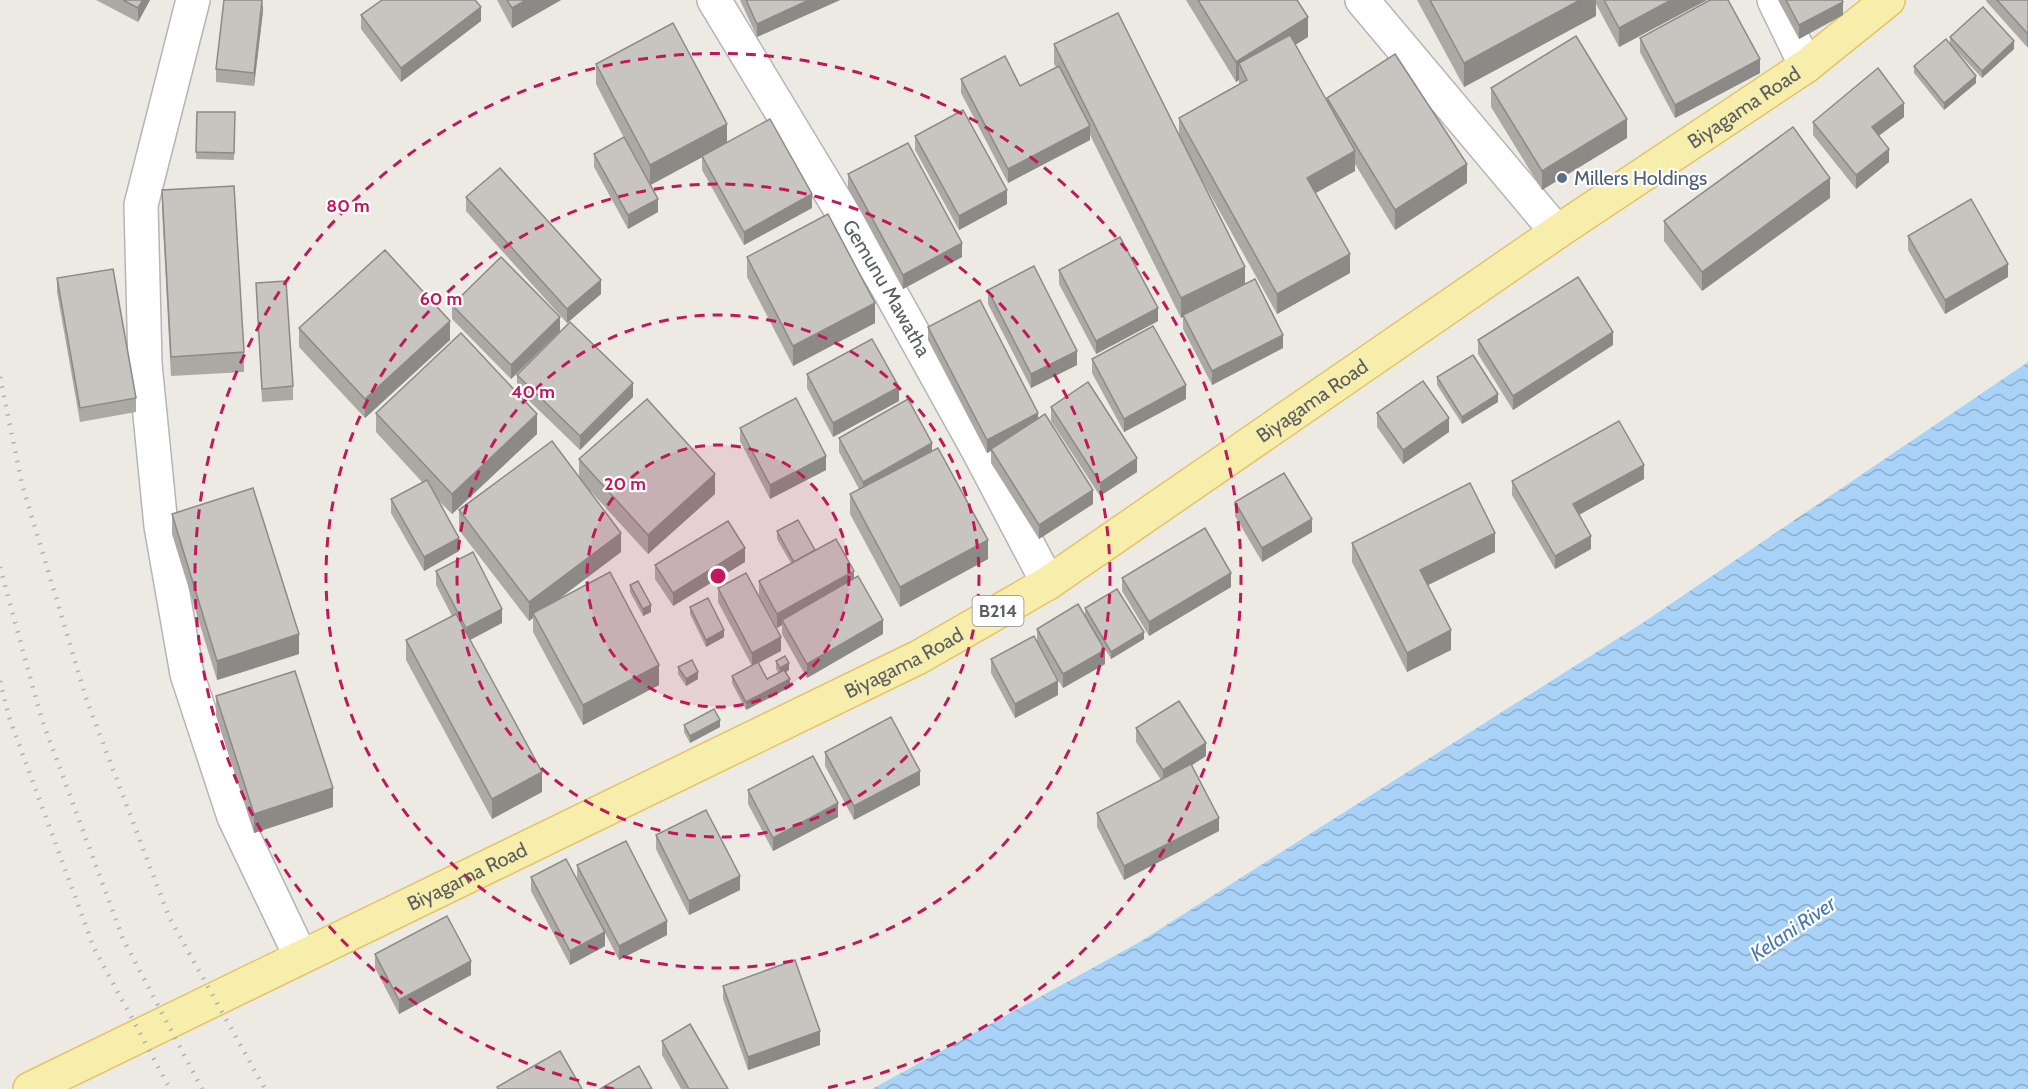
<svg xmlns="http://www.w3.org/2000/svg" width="2028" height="1089" font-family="Cabin,sans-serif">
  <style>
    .water { fill: url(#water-waves) }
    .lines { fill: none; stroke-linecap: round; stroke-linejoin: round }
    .street-casing { stroke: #b3b5b9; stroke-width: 36 }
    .primary-casing { stroke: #e4c463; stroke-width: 36 }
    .street { stroke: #fff; stroke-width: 33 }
    .primary { stroke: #f7eeac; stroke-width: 33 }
    .rail { stroke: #b1b2b2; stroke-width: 4.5; stroke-dasharray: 1.5 8; stroke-linecap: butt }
    .wall { fill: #aca9a5 }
    .shaded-wall { fill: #8c8a86 }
    .building { fill: #c8c5c0; stroke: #8c8a86; stroke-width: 1.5 }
    .ring { fill: none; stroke: #c2185b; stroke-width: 3; stroke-dasharray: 10 8 }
    .service-dot { fill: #5c6f8a; stroke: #fff; stroke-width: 2 }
    .labels { text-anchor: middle; stroke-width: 4.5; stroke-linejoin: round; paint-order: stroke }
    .shield { fill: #fff; stroke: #8c8e91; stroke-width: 1.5 }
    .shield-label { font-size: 18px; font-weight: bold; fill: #5b5e62 }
    .street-label { font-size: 20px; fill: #5b5e62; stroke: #fff }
    .service-label { font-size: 20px; fill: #4e5e75; stroke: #fff; text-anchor: start }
    .water-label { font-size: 21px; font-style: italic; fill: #4a79b0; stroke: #fff }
    .centre { fill: #c2185b; stroke: #fff; stroke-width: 3 }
    .ring-label { font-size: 18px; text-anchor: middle; font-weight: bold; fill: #c2185b; stroke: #fff; stroke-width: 4.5; stroke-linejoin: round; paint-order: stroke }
  </style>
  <defs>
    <pattern id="water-waves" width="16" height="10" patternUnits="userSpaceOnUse" patternTransform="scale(1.5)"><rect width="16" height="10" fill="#a8d2f7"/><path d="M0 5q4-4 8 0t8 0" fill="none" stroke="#8caecb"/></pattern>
  </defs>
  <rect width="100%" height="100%" fill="#eceae2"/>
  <!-- water -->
  <polygon class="water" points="2028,362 2028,1089 872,1089 1138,943 1644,622"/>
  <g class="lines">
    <defs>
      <g id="street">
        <polyline points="193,0 141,205 145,364 161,526 187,674 234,817 301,957"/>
        <path id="s1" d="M714 0 888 288 978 450 1048 583"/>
        <polyline points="1362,0 1557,232"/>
        <polyline points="1774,0 1806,66"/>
      </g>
      <g id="primary">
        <path id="s2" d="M30 1089 919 657 1048 583 1557 232 1806 66 1888 0"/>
      </g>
    </defs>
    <!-- street casing -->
    <use href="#street" class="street-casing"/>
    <!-- primary casing -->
    <use href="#primary" class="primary-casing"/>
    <!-- street -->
    <use href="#street" class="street"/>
    <!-- primary -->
    <use href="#primary" class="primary"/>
    <!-- rail -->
    <g class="rail">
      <polyline points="0,377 22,484 87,701 169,917 265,1089"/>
      <polyline points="0,567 41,717 123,939 202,1089"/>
      <polyline points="0,681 9,717 94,948 170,1089"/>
    </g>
  </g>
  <!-- wall -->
  <g class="wall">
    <polygon points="96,0 150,0 138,22"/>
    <polygon points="497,0 561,0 512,28"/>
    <polygon points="740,0 840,0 757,37"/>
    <polygon points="1186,0 1297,0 1308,37 1295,45 1327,101 1327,98 1467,183 1395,230 1355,164 1355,171 1315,193 1350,273 1277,314 1192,162 1245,284 1283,348 1212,385 1183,329 1183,317 1181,318 1090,135 1090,140 1008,183 961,93 961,79 1020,86 1056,67 1054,64 1054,44 1179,135 1179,118 1239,84 1239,80 1236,82"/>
    <polygon points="1417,0 1707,0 1619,47 1596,4 1596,16 1464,87"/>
    <polygon points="1778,0 1842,0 1843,15 1799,39"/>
    <polygon points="1986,0 2028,0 2028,46 2027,47 1986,1"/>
    <polygon points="263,11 254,86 216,82 216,69"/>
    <polygon points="361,15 481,21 401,82 361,29"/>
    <polygon points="1950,37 2014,49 1982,78 1950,44"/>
    <polygon points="1640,38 1760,73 1675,118 1640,52"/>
    <polygon points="596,64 727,142 812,208 744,245 702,170 702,157 651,185 658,212 628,229 594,167 594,154 624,138 596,84"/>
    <polygon points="1914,66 1976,83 1944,110 1914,73"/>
    <polygon points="1491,88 1627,138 1542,190 1491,107"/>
    <polygon points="197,112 235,112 234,160 196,159"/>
    <polygon points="1904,117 1879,135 1889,162 1856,189 1813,135 1813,122"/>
    <polygon points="915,136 1007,204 959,230 915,150"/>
    <polygon points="848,174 962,257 903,289 848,188"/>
    <polygon points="162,190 244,352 244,372 171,376 162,210"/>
    <polygon points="466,197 601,294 567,323 466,211"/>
    <polygon points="1830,198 1702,291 1664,241 1664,221"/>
    <polygon points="1908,236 2008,277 1945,314 1908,250"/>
    <polygon points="747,257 875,323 793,366 747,277"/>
    <polygon points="1059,270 1158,321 1096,354 1059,284"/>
    <polygon points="57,278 136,398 136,412 80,422 57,292"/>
    <polygon points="256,283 293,386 293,400 262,402"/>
    <polygon points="988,290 1077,365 1031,388 988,304"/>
    <polygon points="452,305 560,331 511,379 452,319"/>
    <polygon points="928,327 1038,419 1093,504 1039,539 991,463 991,451 987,453 928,340"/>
    <polygon points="299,328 450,340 365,418 299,347"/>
    <polygon points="1478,340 1613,345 1513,410 1478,354"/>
    <polygon points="1092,359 1186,399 1124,432 1092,373"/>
    <polygon points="807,374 899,401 833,437 807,388"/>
    <polygon points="517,375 633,397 580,450 517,389"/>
    <polygon points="1437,377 1498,402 1462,424 1437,385"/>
    <polygon points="1051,407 1137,472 1100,496 1051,421"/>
    <polygon points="376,413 537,434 452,514 437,499 459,551 424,571 391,513 391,499 422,482 376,432"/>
    <polygon points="1377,413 1449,432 1403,464 1377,427"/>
    <polygon points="740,428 826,470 770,499 740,441"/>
    <polygon points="839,438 932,450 988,559 900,607 850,514 850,494 859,489 839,452"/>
    <polygon points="579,459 715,494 648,554 584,484 621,552 558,599 659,685 583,725 533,632 533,618 529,621 459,530 459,510 579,478"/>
    <polygon points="1644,479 1579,515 1591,549 1555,569 1512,495 1512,481"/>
    <polygon points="1235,502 1312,532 1262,562 1235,516"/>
    <polygon points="172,514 299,654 217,680 172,534"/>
    <polygon points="777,531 815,550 854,579 883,634 807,678 782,634 782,625 777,628 759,595 759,581 791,563 777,539"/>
    <polygon points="1352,543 1495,552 1428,585 1451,650 1407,672 1352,562"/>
    <polygon points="745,562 673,606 655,579 655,565"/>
    <polygon points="436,571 502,623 470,640 542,792 492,819 406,660 406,640 452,616 436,585"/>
    <polygon points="1122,578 1231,587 1149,636 1122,591"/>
    <polygon points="630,585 651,612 643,616 630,592"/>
    <polygon points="718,588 781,651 759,663 767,679 778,673 776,668 776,661 789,670 786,672 790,687 746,710 732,683 732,676 752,666 718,602"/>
    <polygon points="690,607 724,637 706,647 690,614"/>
    <polygon points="1085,608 1144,639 1111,659 1101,642 1105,664 1063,688 1045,657 1058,695 1015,718 991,673 991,659 1037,641 1037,629 1085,615"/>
    <polygon points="678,667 698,679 686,686 678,674"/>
    <polygon points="216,696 333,807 254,833 216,716"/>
    <polygon points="684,725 720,727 690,743 684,732"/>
    <polygon points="1136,728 1206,756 1192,765 1219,831 1124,880 1097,827 1097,813 1161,780 1136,742"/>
    <polygon points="825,752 920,785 854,820 825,766"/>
    <polygon points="748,790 838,817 773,851 748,804"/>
    <polygon points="656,835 740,890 689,915 656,849"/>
    <polygon points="577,865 667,935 619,960 605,933 605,946 570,965 531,891 531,877 599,921 577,879"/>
    <polygon points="375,954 471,975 399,1014 375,968"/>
    <polygon points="723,986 820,1045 748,1070 723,999"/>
    <polygon points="662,1041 728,1089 681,1089 662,1055"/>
  </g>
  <!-- shaded-wall -->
  <g class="shaded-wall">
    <polygon points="143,0 150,0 138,22 138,8"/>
    <polygon points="263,0 263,11 254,86 254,73"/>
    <polygon points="526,0 561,0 512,28 512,8"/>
    <polygon points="809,0 840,0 757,37 757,24"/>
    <polygon points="1580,0 1596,0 1596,16 1464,87 1464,63"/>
    <polygon points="1671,0 1707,0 1619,47 1619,28"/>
    <polygon points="1843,2 1843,15 1799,39 1799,25"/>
    <polygon points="481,7 481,21 401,82 401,68"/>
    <polygon points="1308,17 1308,37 1245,76 1239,63 1239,80 1236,82 1236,62"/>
    <polygon points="2028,32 2028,46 2027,47 2027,33"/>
    <polygon points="2014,41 2014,49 1982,78 1982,71"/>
    <polygon points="1760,59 1760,73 1675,118 1675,105"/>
    <polygon points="1976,76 1976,83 1944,110 1944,103"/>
    <polygon points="1904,103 1904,117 1872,141 1872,127"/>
    <polygon points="1627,119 1627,138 1542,190 1542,171"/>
    <polygon points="727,124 727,144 650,185 650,165"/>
    <polygon points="1090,126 1090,140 1008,183 1008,169"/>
    <polygon points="1889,149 1889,162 1856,189 1856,175"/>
    <polygon points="1355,151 1355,171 1307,198 1307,178"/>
    <polygon points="1467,164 1467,183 1395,230 1395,210"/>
    <polygon points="1830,178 1830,198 1702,291 1702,272"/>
    <polygon points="1007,190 1007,204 959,230 959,216"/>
    <polygon points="812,194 812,208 744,245 744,232"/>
    <polygon points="658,199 658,212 628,229 628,215"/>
    <polygon points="962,243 962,257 903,289 903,275"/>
    <polygon points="1350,254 1350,273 1277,314 1277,294"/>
    <polygon points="2008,264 2008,277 1945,314 1945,300"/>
    <polygon points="1245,267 1245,287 1181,318 1181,298"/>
    <polygon points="601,280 601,294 567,323 567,309"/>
    <polygon points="875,303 875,323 793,366 793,346"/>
    <polygon points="1158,308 1158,321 1096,354 1096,341"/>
    <polygon points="560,317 560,331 511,379 511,365"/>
    <polygon points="450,321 450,340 365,418 365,399"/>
    <polygon points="1613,332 1613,345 1513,410 1513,396"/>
    <polygon points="1283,335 1283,348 1212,385 1212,371"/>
    <polygon points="1077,351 1077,365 1031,388 1031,374"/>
    <polygon points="633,383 633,397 580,450 580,436"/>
    <polygon points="1186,385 1186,399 1124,432 1124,419"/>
    <polygon points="899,387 899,401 833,437 833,423"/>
    <polygon points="1498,394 1498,402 1462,424 1462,417"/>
    <polygon points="1038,413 1038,427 991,449 991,451 987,453 987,440"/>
    <polygon points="537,414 537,434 452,514 452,494"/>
    <polygon points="1449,418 1449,432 1403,464 1403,450"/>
    <polygon points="932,443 932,457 863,495 863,482"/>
    <polygon points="826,456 826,470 770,499 770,485"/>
    <polygon points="1137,458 1137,472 1100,496 1100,483"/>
    <polygon points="1644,465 1644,479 1573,518 1573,504"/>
    <polygon points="715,474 715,494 648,554 648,535"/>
    <polygon points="1093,490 1093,504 1039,539 1039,525"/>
    <polygon points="1312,519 1312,532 1262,562 1262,548"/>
    <polygon points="621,533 621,552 535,617 533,613 533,618 529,621 529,602"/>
    <polygon points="1495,533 1495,552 1420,589 1420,570"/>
    <polygon points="1591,536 1591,549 1555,569 1555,556"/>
    <polygon points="459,538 459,551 424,571 424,557"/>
    <polygon points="988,540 988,559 900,607 900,587"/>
    <polygon points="745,548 745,562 673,606 673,593"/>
    <polygon points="854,571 854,585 782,620 782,625 777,628 777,614"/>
    <polygon points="1231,573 1231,587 1149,636 1149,622"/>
    <polygon points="651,605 651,612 643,616 643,609"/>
    <polygon points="502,609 502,623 466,642 466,628"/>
    <polygon points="883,620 883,634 807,678 807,664"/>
    <polygon points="724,630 724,637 706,647 706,640"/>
    <polygon points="1451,630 1451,650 1407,672 1407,653"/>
    <polygon points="1144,632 1144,639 1111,659 1111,652"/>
    <polygon points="299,634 299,654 217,680 217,661"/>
    <polygon points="781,637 781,651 752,666 752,653"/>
    <polygon points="1105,650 1105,664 1063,688 1063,674"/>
    <polygon points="789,663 789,670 780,676 780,668"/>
    <polygon points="659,665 659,685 583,725 583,705"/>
    <polygon points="698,672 698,679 686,686 686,679"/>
    <polygon points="790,679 790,687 746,710 746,702"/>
    <polygon points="1058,681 1058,695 1015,718 1015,704"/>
    <polygon points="720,720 720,727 690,743 690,736"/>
    <polygon points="1206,743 1206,756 1163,784 1163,770"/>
    <polygon points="920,771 920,785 854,820 854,806"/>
    <polygon points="542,772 542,792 492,819 492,799"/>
    <polygon points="333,788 333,807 254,833 254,814"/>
    <polygon points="838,803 838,817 773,851 773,838"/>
    <polygon points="1219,818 1219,831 1124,880 1124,866"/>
    <polygon points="740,876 740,890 689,915 689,901"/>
    <polygon points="667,921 667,935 619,960 619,946"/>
    <polygon points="605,932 605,946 570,965 570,951"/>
    <polygon points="471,961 471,975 399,1014 399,1000"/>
    <polygon points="820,1031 820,1045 748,1070 748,1057"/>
  </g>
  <!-- building -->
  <g class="building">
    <polygon points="123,0 143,0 138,8"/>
    <polygon points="224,0 262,0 254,73 216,69"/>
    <polygon points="382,0 475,0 481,7 401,68 361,15"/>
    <polygon points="507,0 526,0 512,8"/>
    <polygon points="746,0 809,0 757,24"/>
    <polygon points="1198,0 1297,0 1308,17 1236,62"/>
    <polygon points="1430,0 1580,0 1464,63"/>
    <polygon points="1604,0 1671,0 1619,28"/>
    <polygon points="1710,0 1728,0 1760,59 1675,105 1640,38"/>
    <polygon points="1786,0 1842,0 1843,2 1799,25"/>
    <polygon points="1997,0 2028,0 2028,32 2027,33"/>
    <polygon points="1983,7 2014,41 1982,71 1950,37"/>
    <polygon points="1118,13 1245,267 1181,298 1054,44"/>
    <polygon points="673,23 727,124 650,165 596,64"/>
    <polygon points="1290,35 1355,151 1307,178 1350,254 1277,294 1179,118 1247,80 1239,63"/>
    <polygon points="1576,36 1627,119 1542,171 1491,88"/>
    <polygon points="1946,39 1976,76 1944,103 1914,66"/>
    <polygon points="1395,54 1467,164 1395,210 1327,98"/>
    <polygon points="1005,56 1020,86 1059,66 1090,126 1008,169 961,79"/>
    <polygon points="1878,68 1904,103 1872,127 1889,149 1856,175 1813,122"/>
    <polygon points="963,110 1007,190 959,216 915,136"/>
    <polygon points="197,112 235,112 234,153 196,152"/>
    <polygon points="770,119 812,194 744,232 702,156"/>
    <polygon points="1793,127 1830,178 1702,272 1664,221"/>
    <polygon points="624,137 658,199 628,215 594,154"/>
    <polygon points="908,143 962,243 903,275 848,174"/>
    <polygon points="500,168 601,280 567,309 466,197"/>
    <polygon points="234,186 244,352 171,357 162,190"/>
    <polygon points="1971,199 2008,264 1945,300 1908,236"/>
    <polygon points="828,214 875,303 793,346 747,257"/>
    <polygon points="1120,237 1158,308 1096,341 1059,270"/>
    <polygon points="385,250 450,321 365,399 299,328"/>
    <polygon points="501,257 560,317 511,365 452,305"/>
    <polygon points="1034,266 1077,351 1031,374 988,290"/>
    <polygon points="113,269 136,398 80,408 57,278"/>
    <polygon points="1578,277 1613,332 1513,396 1478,340"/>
    <polygon points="1255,279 1283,335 1212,371 1183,315"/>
    <polygon points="286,281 293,386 262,389 256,283"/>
    <polygon points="980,300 1038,413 987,440 928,327"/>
    <polygon points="570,322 633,383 580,436 517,375"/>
    <polygon points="1153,326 1186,385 1124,419 1092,359"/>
    <polygon points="461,333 537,414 452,494 376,413"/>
    <polygon points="872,339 899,387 833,423 807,374"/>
    <polygon points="1473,355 1498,394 1462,417 1437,377"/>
    <polygon points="1423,381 1449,418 1403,450 1377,413"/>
    <polygon points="1088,382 1137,458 1100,483 1051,407"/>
    <polygon points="796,398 826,456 770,485 740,428"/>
    <polygon points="647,399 715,474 648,535 579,459"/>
    <polygon points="908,399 932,443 863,482 839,438"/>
    <polygon points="1045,414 1093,490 1039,525 991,449"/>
    <polygon points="1619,421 1644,465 1573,504 1591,536 1555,556 1512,481"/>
    <polygon points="552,441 621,533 529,602 459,510"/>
    <polygon points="938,448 988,540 900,587 850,494"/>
    <polygon points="1284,473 1312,519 1262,548 1235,502"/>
    <polygon points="427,480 459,538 424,557 391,499"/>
    <polygon points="1470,483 1495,533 1420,570 1451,630 1407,653 1352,543"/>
    <polygon points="253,488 299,634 217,661 172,514"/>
    <polygon points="798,520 815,550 794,562 777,531"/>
    <polygon points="728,521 745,548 673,593 655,565"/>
    <polygon points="1205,528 1231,573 1149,622 1122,578"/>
    <polygon points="836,539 854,571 777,614 759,581"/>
    <polygon points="473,552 502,609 466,628 436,571"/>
    <polygon points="610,572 659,665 583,705 533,613"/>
    <polygon points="746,573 781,637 752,653 718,588"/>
    <polygon points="858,576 883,620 807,664 782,620"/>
    <polygon points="638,581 651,605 643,609 630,585"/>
    <polygon points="1117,589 1144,632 1111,652 1085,608"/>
    <polygon points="708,598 724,630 706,640 690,607"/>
    <polygon points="1078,604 1105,650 1063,674 1037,629"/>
    <polygon points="456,614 542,772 492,799 406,640"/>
    <polygon points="1034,636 1058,681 1015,704 991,659"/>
    <polygon points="785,656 789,663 780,668 776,661"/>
    <polygon points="692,660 698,672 686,679 678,667"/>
    <polygon points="758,662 767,679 784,670 790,679 746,702 732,676"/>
    <polygon points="295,671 333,788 254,814 216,696"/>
    <polygon points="1179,701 1206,743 1163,770 1136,728"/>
    <polygon points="714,709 720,720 690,736 684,725"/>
    <polygon points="891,717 920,771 854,806 825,752"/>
    <polygon points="813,756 838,803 773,838 748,790"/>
    <polygon points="1191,764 1219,818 1124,866 1097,813"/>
    <polygon points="706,810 740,876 689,901 656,835"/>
    <polygon points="626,841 667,921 619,946 577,865"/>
    <polygon points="566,859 605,932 570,951 531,877"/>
    <polygon points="447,916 471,961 399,1000 375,954"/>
    <polygon points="795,960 820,1031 748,1057 723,986"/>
    <polygon points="690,1024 728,1089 689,1089 662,1041"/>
    <polygon points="560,1051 582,1089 498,1089 497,1087"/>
    <polygon points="639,1066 652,1089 600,1089"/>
  </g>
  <!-- distance rings -->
  <circle cx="718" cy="576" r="131" fill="#c2185b" fill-opacity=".12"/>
  <g class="ring">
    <circle cx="718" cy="576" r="131"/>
    <circle cx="718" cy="576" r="261"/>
    <circle cx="718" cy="576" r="392"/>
    <path d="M614 1089A523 523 0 1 1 822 1089"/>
  </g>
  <!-- markers -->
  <circle class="service-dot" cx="1562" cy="178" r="6"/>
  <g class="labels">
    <!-- shield labels -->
    <rect class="shield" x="972.5" y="596" width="51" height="30" rx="4.5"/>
    <g class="shield-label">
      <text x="998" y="617">B214</text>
    </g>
    <!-- street labels -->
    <g class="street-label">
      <text dy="7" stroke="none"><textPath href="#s2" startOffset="1980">Biyagama Road</textPath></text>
      <text dy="7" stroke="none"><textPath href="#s1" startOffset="336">Gemunu Mawatha</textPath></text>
      <text dy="7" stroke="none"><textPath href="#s2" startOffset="1458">Biyagama Road</textPath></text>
      <text dy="7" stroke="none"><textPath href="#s2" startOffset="972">Biyagama Road</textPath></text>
      <text dy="7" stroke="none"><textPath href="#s2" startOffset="486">Biyagama Road</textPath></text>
    </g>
    <!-- service labels -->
    <g class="service-label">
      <text x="1574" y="185">Millers Holdings</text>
    </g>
    <!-- water labels -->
    <g class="water-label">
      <text transform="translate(1793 929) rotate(-34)" y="7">Kelani River</text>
    </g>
  </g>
  <circle cx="718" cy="576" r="9" class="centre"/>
  <g class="ring-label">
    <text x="348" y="212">80 m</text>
    <text x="441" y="305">60 m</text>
    <text x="533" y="398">40 m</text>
    <text x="625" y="490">20 m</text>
  </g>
</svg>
